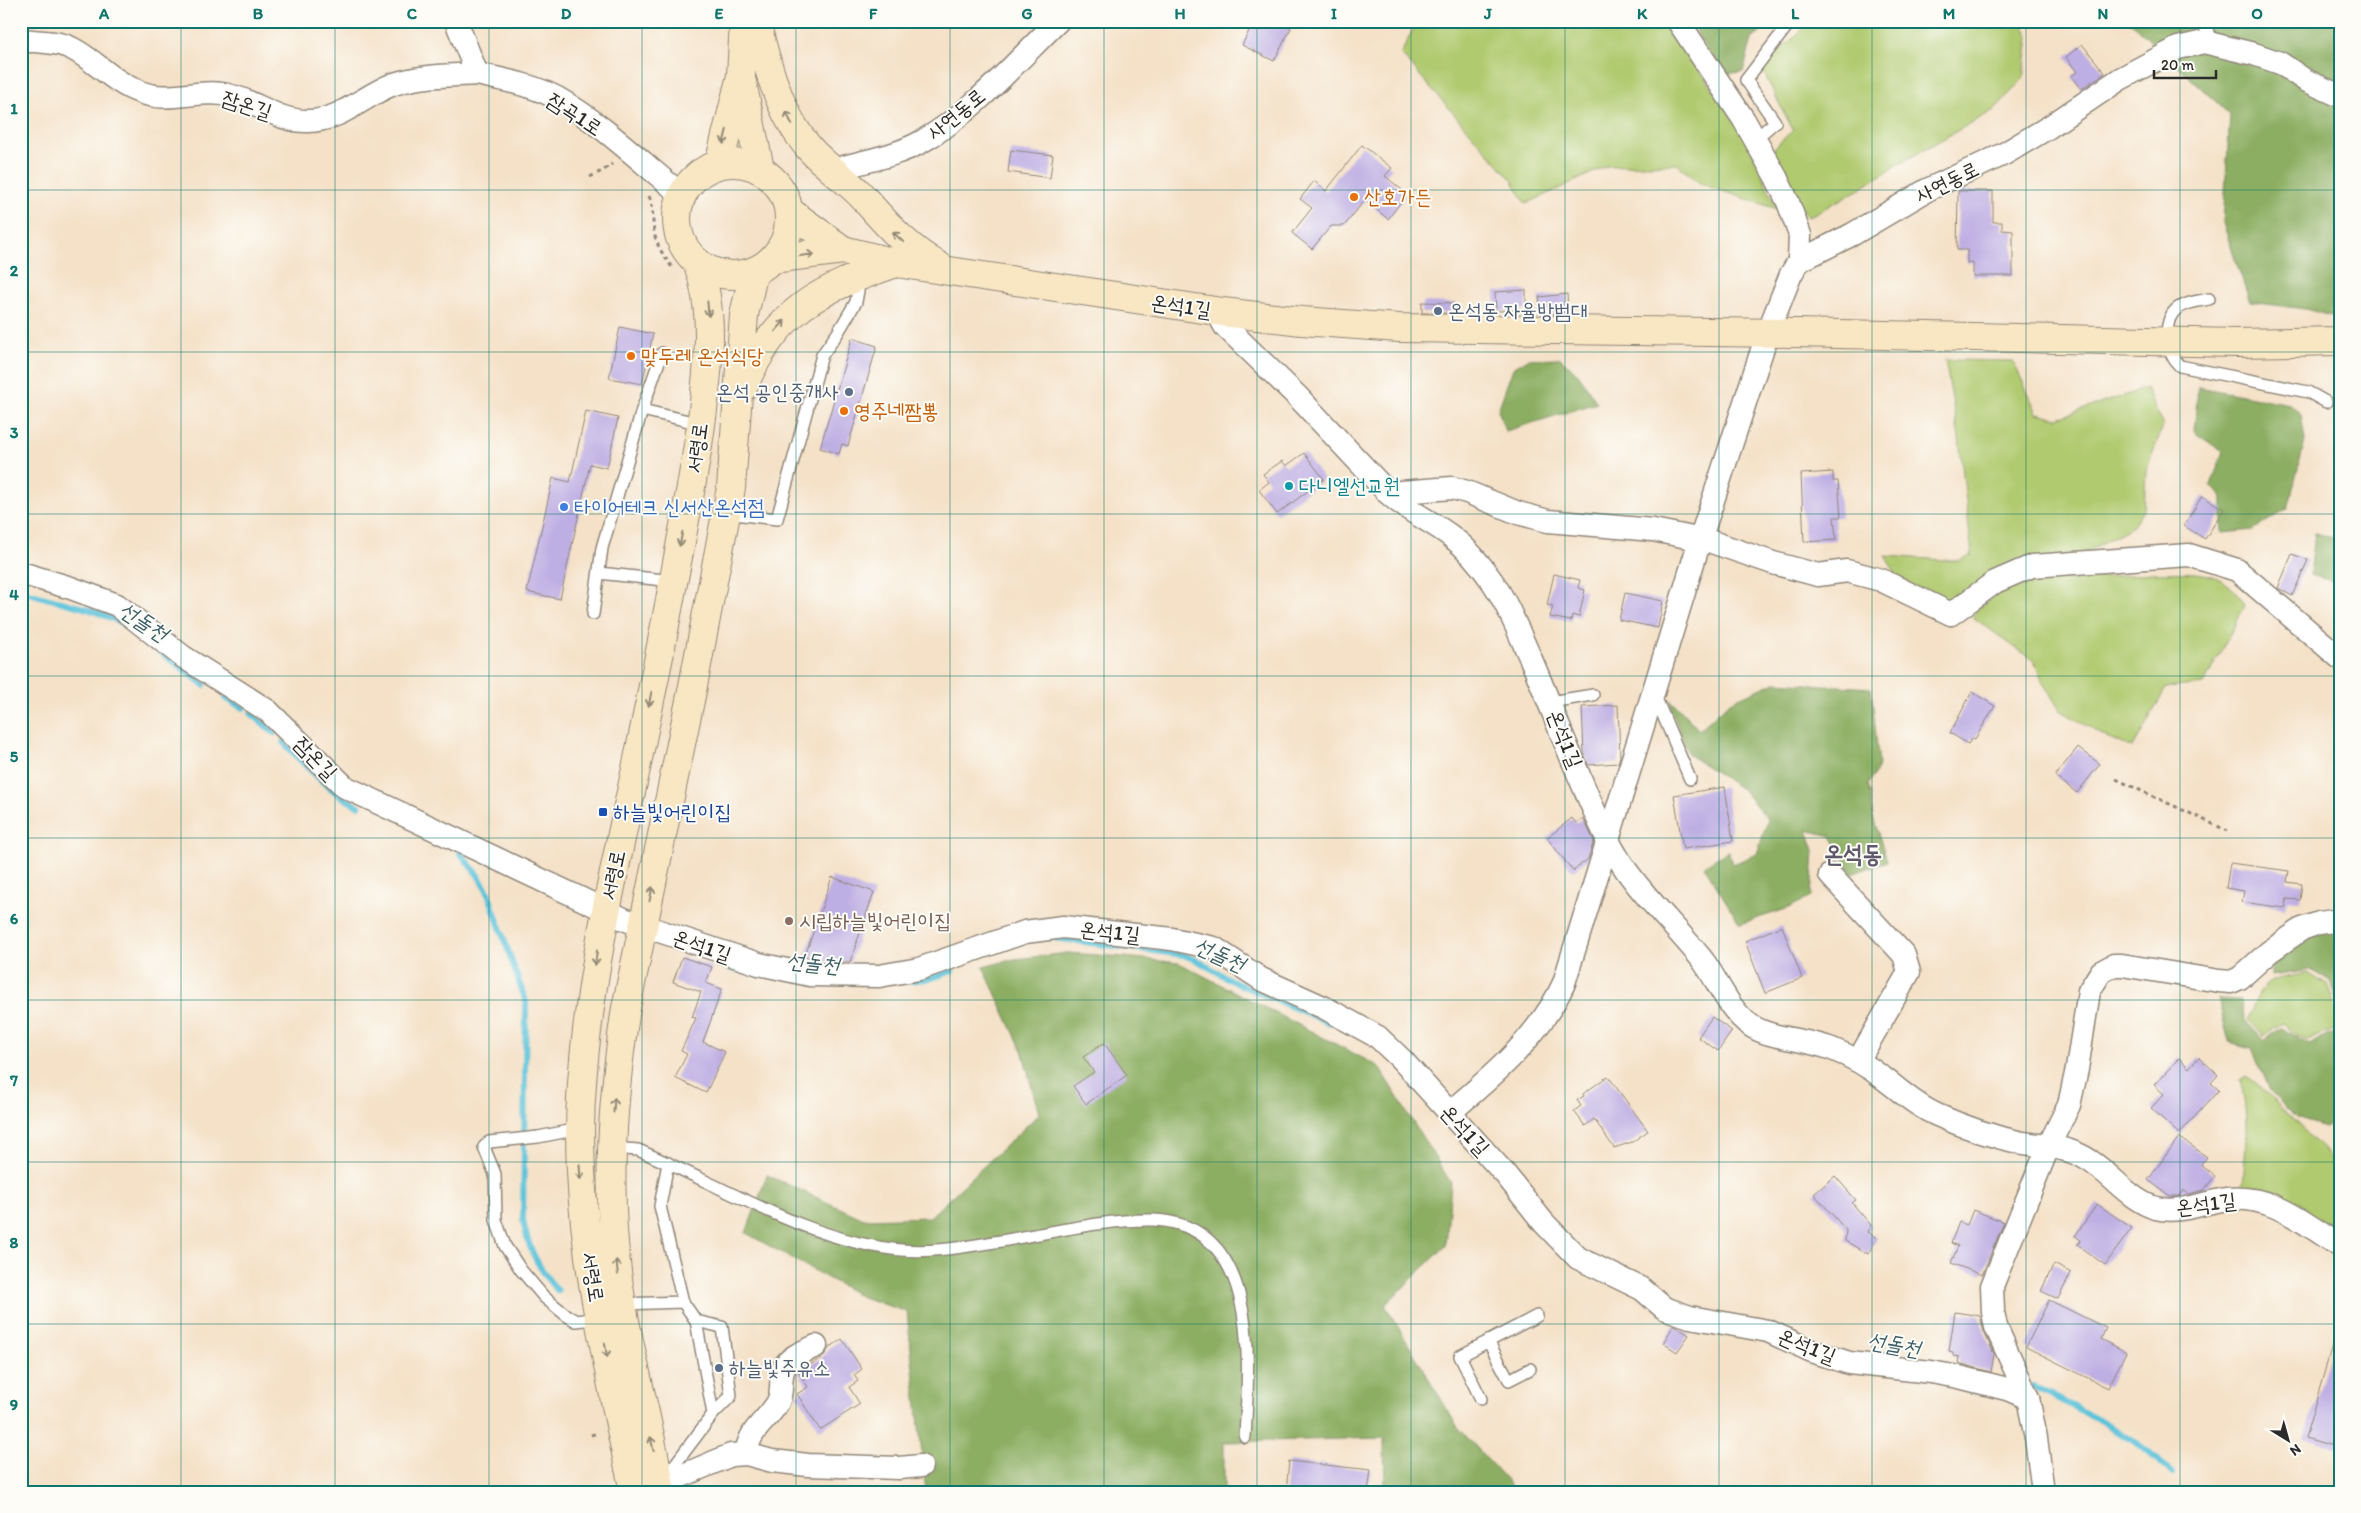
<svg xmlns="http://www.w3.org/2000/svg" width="2361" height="1513" font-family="Itim,'Poor Story',sans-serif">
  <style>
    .green { fill: #b0ca70; stroke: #6e7a4e }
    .forest { fill: #8cae62; stroke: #5c6c46 }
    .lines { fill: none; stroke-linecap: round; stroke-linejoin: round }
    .stream { stroke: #5cc2da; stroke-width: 6 }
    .building { fill: #bdaee3 }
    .lane-casing { stroke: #908679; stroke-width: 14 }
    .street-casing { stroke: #908679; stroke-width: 25 }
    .secondary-casing { stroke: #908679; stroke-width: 30 }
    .path { stroke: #908679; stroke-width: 3; stroke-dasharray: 4 4; stroke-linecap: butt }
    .lane { stroke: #fff; stroke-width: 11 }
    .street { stroke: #fff; stroke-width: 22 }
    .secondary { stroke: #f9e7c3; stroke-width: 28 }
    .oneway { stroke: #928977 }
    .grid { fill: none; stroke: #0f766e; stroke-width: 1; stroke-opacity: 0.55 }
    .food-dot { fill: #e8710a; stroke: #fdfcf7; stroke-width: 2 }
    .service-dot { fill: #5c6f8a; stroke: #fdfcf7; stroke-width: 2 }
    .culture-dot { fill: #0f9aa8; stroke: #fdfcf7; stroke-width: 2 }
    .shop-dot { fill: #3f7fe0; stroke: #fdfcf7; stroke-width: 2 }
    .transit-dot { fill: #1a4fb4; stroke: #fdfcf7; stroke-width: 2 }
    .education-dot { fill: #8d6e63; stroke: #fdfcf7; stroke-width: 2 }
    .labels { text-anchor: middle; stroke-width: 4; stroke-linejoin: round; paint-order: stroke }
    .street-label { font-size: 21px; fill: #2b2b2b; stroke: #fdfcf7 }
    .food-label { font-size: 21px; fill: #c56008; stroke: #fdfcf7; text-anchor: start }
    .service-label { font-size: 21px; fill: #4e5e75; stroke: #fdfcf7; text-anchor: start }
    .culture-label { font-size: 21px; fill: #0d838f; stroke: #fdfcf7; text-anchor: start }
    .shop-label { font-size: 21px; fill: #366cbe; stroke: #fdfcf7; text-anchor: start }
    .transit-label { font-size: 21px; fill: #164399; stroke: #fdfcf7; text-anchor: start }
    .education-label { font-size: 21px; fill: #785e54; stroke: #fdfcf7; text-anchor: start }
    .water-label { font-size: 22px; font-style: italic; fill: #3c6068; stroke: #fdfcf7 }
    .quarter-label { font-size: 24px; font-weight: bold; fill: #5e596b; stroke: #fdfcf7 }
    .neatline { fill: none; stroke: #0f766e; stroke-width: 2 }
    .grid-label { font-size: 16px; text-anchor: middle; font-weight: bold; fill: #0f766e }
  </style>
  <rect width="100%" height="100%" fill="#fdfcf7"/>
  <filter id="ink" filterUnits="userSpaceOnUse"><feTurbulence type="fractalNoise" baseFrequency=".02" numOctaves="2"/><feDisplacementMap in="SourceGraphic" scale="10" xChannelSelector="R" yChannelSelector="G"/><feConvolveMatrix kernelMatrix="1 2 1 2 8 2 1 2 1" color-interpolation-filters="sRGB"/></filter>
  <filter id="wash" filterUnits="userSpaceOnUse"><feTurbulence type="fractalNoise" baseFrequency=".0096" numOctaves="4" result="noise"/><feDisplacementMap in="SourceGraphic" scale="20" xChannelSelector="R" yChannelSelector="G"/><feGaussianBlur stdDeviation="1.12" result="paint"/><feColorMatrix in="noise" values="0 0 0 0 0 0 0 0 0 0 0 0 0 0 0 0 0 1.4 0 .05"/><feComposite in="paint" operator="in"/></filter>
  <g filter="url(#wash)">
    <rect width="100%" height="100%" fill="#f4e1c7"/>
    <!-- green -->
    <g class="green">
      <polygon points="1417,21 1663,21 1741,126 1777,209 1701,184 1677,164 1607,166 1526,204 1512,180 1401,54"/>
      <polygon points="1811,21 2021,21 2029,37 2023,79 1994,110 1897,165 1860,189 1808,217 1775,164 1775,147 1793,130 1761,68"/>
      <polygon points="1945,360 2013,361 2037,413 2058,418 2146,388 2163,426 2146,471 2144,509 2133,526 2090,550 1950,602 1917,591 1897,575 1885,556 1958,561 1972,555 1959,438"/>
      <path d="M2152 573C2192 573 2223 566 2245 605L2204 684 2166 688 2133 748 2104 736 2060 710 2045 686 2034 661 1974 618 1976 609 2003 590 2037 574 2070 580Z"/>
      <path d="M2308 973 2327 985 2340 1021V1028L2306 1040 2294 1033 2283 1022 2264 1037 2248 1019C2265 977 2265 981 2308 973Z"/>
      <path d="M2246 1076 2255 1082 2325 1151 2340 1171 2338 1229 2243 1188C2245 1151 2250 1116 2240 1080Z"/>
    </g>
    <!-- forest -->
    <g class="forest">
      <polygon points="1691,21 1775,21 1752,39 1743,72 1719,74"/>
      <polygon points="2129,21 2340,21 2340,318 2305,309 2250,302 2223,223 2230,115"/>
      <polygon points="1560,358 1579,375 1597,403 1506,431 1498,410 1513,368 1528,359"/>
      <polygon points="2198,387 2290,404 2301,414 2305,441 2288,508 2253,530 2222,533 2222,498 2211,485 2223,452 2194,432"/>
      <polygon points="2315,533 2340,540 2340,583 2310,575"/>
      <polygon points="1775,682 1871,688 1879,765 1868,785 1873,817 1887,861 1852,874 1831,836 1807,830 1814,850 1811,897 1786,909 1740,924 1704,866 1728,851 1733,864 1757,854 1768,820 1742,789 1689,755 1671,709 1671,700 1699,730 1730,702"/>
      <polygon points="2340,927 2340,1009 2330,982 2311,970 2271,976 2271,954 2310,933"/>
      <polygon points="1068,953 1125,957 1179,963 1378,1066 1451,1183 1446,1246 1385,1305 1457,1426 1517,1492 1385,1492 1384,1438 1224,1442 1224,1492 926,1492 907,1312 862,1297 746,1233 767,1175 864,1219 930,1217 1039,1114 1022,1050 983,967 1015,959"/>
      <polygon points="2218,999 2240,1000 2245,1020 2264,1041 2282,1027 2308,1044 2340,1031 2340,1113 2325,1127 2296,1118 2269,1091 2252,1048 2229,1042"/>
    </g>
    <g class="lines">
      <!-- stream -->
      <g class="stream">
        <path d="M29 593C62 604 100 608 129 628"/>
        <polyline points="151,645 204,685"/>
        <polyline points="225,698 243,708"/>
        <polyline points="251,713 274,733"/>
        <path d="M283 742C306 766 328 792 359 806"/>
        <path d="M460 853 477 874 487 890 526 1002 523 1219C527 1247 539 1270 558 1291"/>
        <polyline points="1054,938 1184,955 1200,962 1236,983 1330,1023"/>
        <polyline points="729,968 763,975"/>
        <polyline points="910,981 932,978 952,971"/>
        <polyline points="2033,1386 2103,1422 2137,1443 2173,1473"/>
      </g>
    </g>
    <g id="blocks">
      <!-- building -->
      <g class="building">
        <polygon points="1254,21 1277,21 1291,28 1274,61 1242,45"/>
        <polygon points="2082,44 2105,73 2081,89 2071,76 2077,72 2066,57"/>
        <polygon points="1362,145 1392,168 1385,176 1407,194 1388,219 1365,200 1344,226 1331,226 1312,249 1292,233 1312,208 1300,199 1314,181 1326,191"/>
        <polygon points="1011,150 1053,155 1050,178 1008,172"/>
        <polygon points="1958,191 1993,191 1993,222 2002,222 2002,230 2013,231 2013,276 1973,276 1973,262 1967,263 1967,250 1957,250"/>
        <polygon points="1526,290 1526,310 1496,311 1495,292"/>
        <polygon points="1567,294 1568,313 1541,314 1539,297"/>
        <polygon points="1422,302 1454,303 1454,313 1422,313"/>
        <polygon points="620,327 653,334 642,384 609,378"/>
        <polygon points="852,338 877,346 848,446 842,444 839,454 820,448"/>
        <polygon points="586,411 618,418 607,468 590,464 560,599 527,592 553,478 570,482"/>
        <polygon points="1304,453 1324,479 1277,514 1259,490 1269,482 1263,474 1282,461 1286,466"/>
        <polygon points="1833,472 1833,481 1838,481 1841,517 1834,517 1836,540 1804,542 1801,474"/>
        <polygon points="2202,496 2224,509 2205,539 2184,526"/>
        <polygon points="2292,554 2308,560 2292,596 2278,588"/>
        <polygon points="1554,574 1580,580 1578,588 1585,590 1579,617 1572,615 1571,621 1550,617 1553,606 1547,605"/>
        <polygon points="1625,593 1663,601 1658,628 1619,620"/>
        <polygon points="1972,692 1995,706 1975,739 1972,738 1968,744 1950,733"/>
        <polygon points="1618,705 1620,756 1618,763 1588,765 1584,753 1582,707"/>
        <polygon points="2078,747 2100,764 2077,793 2055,776"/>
        <polygon points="1725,787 1733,841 1683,849 1674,795"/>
        <polygon points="1572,818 1576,823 1583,818 1594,841 1588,859 1573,871 1547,838"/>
        <polygon points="2230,863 2289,871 2287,882 2302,884 2300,900 2287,899 2285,908 2242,902 2244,891 2226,888"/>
        <polygon points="832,877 874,892 850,962 821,962 805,956"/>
        <polygon points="1782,926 1802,978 1765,993 1745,941"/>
        <polygon points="682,957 712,967 706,983 722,989 703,1042 725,1052 706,1093 675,1078 687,1054 681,1051 696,1018 692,1017 701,992 673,982"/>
        <polygon points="1712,1017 1732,1031 1718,1051 1698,1037"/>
        <polygon points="1104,1043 1127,1075 1086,1104 1073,1086 1094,1072 1083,1057"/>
        <polygon points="2199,1057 2218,1075 2211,1083 2219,1090 2179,1134 2151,1108 2164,1094 2154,1085 2179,1058 2189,1068"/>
        <polygon points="1608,1076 1648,1131 1632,1142 1614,1148 1594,1119 1585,1126 1574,1111 1581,1106 1577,1100 1584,1096 1583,1094"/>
        <polygon points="2179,1137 2207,1157 2201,1165 2215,1176 2204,1190 2189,1194 2183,1190 2179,1196 2170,1196 2148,1180"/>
        <polygon points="1835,1176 1856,1200 1852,1203 1871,1225 1867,1232 1877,1238 1868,1254 1845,1241 1846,1230 1814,1194"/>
        <polygon points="2097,1204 2132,1228 2105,1265 2077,1245 2081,1240 2075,1236"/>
        <polygon points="1973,1210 2004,1222 1982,1275 1951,1263 1958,1246 1951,1243 1959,1222 1967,1225"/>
        <polygon points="2054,1264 2071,1273 2058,1299 2041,1291"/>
        <polygon points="2049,1300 2106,1328 2101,1339 2126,1352 2108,1388 2026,1347"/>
        <polygon points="1955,1312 1980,1316 1984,1332 1994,1354 1991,1372 1958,1363 1959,1357 1953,1356 1953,1352 1949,1351"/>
        <polygon points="1674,1325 1689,1335 1677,1352 1663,1343"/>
        <polygon points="2335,1336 2340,1337 2340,1448 2305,1438"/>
        <polygon points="842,1339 862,1369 854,1375 858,1381 849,1387 860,1404 820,1430 797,1394 808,1387 798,1371 822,1358 829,1348"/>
        <polygon points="1289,1461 1371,1470 1368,1492 1286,1492"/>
      </g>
    </g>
  </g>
  <g filter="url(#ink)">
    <use href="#blocks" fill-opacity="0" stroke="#908679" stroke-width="1"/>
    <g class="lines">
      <defs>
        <g id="lane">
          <polyline points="2201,21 2215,43"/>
          <polyline points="1755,139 1775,122 1746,80 1791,21"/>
          <path d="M2209 299C2199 301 2187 302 2178 308 2161 320 2166 354 2180 366L2308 392 2326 402"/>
          <polyline points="642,410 701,424"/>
          <polyline points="726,513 777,519 822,355 837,334 856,302 860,279"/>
          <polyline points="599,573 673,581"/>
          <polyline points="593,614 602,548 642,410 662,353"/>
          <polyline points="1655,696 1690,779"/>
          <polyline points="1550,702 1593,695"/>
          <polyline points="579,1129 538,1137 489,1142 484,1147 495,1174 496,1220 505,1246 521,1270 544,1297 566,1315 576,1321 600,1318"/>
          <path d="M612 1148 638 1150C721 1185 810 1242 901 1250 935 1253 968 1246 1001 1241 1049 1233 1105 1219 1153 1220 1261 1224 1249 1362 1245 1437"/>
          <polyline points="668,1163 660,1206 683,1302"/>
          <polyline points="622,1304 683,1302 696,1321 713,1414 664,1479"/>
          <polyline points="696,1321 722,1327 731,1396 713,1414"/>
          <polyline points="1488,1341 1509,1380 1530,1369"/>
          <polyline points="1481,1399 1460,1356 1537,1316"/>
        </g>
        <g id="street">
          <path d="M456 21 477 74C504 80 533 85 557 98 603 124 642 163 682 195"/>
          <polyline points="1678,21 1744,120 1776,177 1788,202 1800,235 1799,261 1853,234 1927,190 2004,154 2049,127 2120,79 2178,48 2204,42 2254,54 2280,63 2305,80 2340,96"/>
          <path d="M21 40C38 42 58 41 73 49 97 62 114 83 140 92 167 103 195 90 222 94 252 98 277 122 308 121 341 121 364 95 394 84 420 75 450 76 477 74"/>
          <path d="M834 170C863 161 894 157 921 142 971 114 1017 61 1058 21"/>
          <path d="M1222 312 1221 319 1225 326 1299 398 1388 493C1407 511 1431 521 1452 537 1468 549 1481 565 1492 581 1508 604 1518 631 1530 657 1556 717 1578 779 1607 838 1630 886 1672 921 1704 962 1719 983 1729 1010 1750 1025 1769 1039 1807 1039 1832 1049 1850 1056 1868 1066 1883 1078 1901 1091 1916 1106 1937 1115 1962 1126 1990 1136 2018 1142 2037 1146 2056 1145 2075 1153 2106 1165 2126 1200 2156 1208 2181 1214 2203 1202 2227 1199 2272 1194 2305 1224 2340 1246"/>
          <polyline points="1388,493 1452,488 1467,492 1518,513 1548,521 1653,530 1712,542 1773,563 1818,575 1847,571 1881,580 1951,614 1995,582 2032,566 2189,555 2237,570 2340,658"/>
          <polyline points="21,573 71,588 117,605 182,656 268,711 345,787 626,920 759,964 810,975 879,976 919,969 1025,932 1063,927 1172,939 1214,948 1261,979 1325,1008 1378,1037 1401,1059 1505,1174 1544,1223 1578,1258 1642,1289 1664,1308 1690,1317 1768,1331 1812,1351 1849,1363 1931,1372 1959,1377 2007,1389 2028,1398"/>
          <polyline points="1830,875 1904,955 1909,972 1858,1061"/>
          <path d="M1449 1113C1492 1077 1540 1036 1564 983L1700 540 1768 332 1791 274 1799 261"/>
          <path d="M746 1454C750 1427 766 1423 778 1402 784 1390 778 1376 786 1364 793 1355 805 1351 816 1346"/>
          <polyline points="2042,1484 2036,1438 2028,1398 1996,1327 1993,1312 1992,1286 2049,1145 2069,1105 2077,1069 2089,991 2101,972 2114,965 2122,965 2219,981 2231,982 2240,978 2269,952 2302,929 2319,923 2340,920"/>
          <polyline points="660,1485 731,1455 746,1454 772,1461 808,1465 899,1468 921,1466"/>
        </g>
        <g id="secondary">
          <path d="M756 21C767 65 779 113 809 148 824 165 844 178 860 194 885 222 905 247 939 266"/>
          <polyline points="742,82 760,169"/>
          <circle cx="733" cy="219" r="56"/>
          <polyline points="719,164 741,76 744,21"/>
          <polyline points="789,211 843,250"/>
          <polyline points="772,259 843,250 896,263 1222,312 1302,321 1399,328 1795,333 2236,343 2340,341"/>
          <path d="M743 387C778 308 818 290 896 263"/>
          <path d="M634 1492C607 1358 571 1220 582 1083 589 984 610 889 631 792 648 713 664 633 679 552 688 505 697 458 703 410 709 361 715 310 697 262"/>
          <path d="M661 1492C651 1431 634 1371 623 1310 604 1211 611 1107 626 1008L692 691 731 488 744 315 754 271"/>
        </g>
      </defs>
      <!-- lane casing -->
      <use href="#lane" class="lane-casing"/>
      <!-- street casing -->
      <use href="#street" class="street-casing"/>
      <!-- secondary casing -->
      <use href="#secondary" class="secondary-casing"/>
      <!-- path -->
      <g class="path">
        <polyline points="590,177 604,170 612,164"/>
        <path d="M649 196C654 208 652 219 654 231 656 246 665 257 673 269"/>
        <polyline points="2116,779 2228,831"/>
        <polyline points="591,1435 598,1433"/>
      </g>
      <!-- lane -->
      <use href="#lane" class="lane"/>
      <!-- street -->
      <use href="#street" class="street"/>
      <!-- secondary -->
      <use href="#secondary" class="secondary"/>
    </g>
    <!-- one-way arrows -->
    <defs><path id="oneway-shaft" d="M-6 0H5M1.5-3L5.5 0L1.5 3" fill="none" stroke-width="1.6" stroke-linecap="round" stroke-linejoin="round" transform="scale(1.25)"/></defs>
    <g class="oneway">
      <use href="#oneway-shaft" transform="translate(789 118) rotate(-116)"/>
      <use href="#oneway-shaft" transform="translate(725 137) rotate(104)"/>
      <use href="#oneway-shaft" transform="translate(898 237) rotate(-137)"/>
      <use href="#oneway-shaft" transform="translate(807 255) rotate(-7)"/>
      <use href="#oneway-shaft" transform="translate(708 309) rotate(85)"/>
      <use href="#oneway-shaft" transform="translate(780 326) rotate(-49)"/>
      <use href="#oneway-shaft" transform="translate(681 539) rotate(101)"/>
      <use href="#oneway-shaft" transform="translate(650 699) rotate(101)"/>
      <use href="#oneway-shaft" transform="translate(651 894) rotate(-78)"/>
      <use href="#oneway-shaft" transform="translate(596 958) rotate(98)"/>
      <use href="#oneway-shaft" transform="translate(614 1105) rotate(-86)"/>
      <use href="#oneway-shaft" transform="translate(580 1172) rotate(86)"/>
      <use href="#oneway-shaft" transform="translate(617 1267) rotate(-97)"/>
      <use href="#oneway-shaft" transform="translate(606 1350) rotate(80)"/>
      <use href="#oneway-shaft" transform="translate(652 1444) rotate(-103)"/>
    </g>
  </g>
  <!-- grid -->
  <path class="grid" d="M181 21V1492M335 21V1492M489 21V1492M642 21V1492M796 21V1492M950 21V1492M1104 21V1492M1257 21V1492M1411 21V1492M1565 21V1492M1719 21V1492M1872 21V1492M2026 21V1492M2180 21V1492M21 190H2340M21 352H2340M21 514H2340M21 676H2340M21 838H2340M21 1000H2340M21 1162H2340M21 1324H2340"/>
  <!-- markers -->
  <g class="food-dot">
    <circle cx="1354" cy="197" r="5"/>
    <circle cx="631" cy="356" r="5"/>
    <circle cx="844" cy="411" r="5"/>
  </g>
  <g class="service-dot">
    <circle cx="1438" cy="311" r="5"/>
    <circle cx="849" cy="392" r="5"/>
    <circle cx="719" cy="1368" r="5"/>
  </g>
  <circle class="culture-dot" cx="1289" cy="486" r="5"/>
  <circle class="shop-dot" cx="564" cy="507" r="5"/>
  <rect class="transit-dot" x="598" y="807" width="10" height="10" rx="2.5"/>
  <circle class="education-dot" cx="789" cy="921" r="5"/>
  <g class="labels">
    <!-- street labels -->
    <g class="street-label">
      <text transform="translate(247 105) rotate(18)" y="7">잠온길</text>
      <text transform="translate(575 114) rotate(33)" y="7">잠곡1로</text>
      <text transform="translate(956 114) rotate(-39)" y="7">사연동로</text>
      <text transform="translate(1947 182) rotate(-26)" y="7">사연동로</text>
      <text transform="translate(1181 306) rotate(8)" y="7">온석1길</text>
      <text transform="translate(697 448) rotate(-82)" y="7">서령로</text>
      <text transform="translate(1565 739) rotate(68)" y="7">온석1길</text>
      <text transform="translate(316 758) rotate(46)" y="7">잠온길</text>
      <text transform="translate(613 875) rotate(-78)" y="7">서령로</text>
      <text transform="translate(1110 932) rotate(6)" y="7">온석1길</text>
      <text transform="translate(702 946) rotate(19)" y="7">온석1길</text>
      <text transform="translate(1465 1130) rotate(47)" y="7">온석1길</text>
      <text transform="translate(2206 1204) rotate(-7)" y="7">온석1길</text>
      <text transform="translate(593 1277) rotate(81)" y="7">서령로</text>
      <text transform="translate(1807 1346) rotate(22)" y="7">온석1길</text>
    </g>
    <!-- food labels -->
    <g class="food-label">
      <text x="1364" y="204">산호가든</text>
      <text x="641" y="363">맞두레 온석식당</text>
      <text x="854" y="418">영주네짬뽕</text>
    </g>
    <!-- service labels -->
    <g class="service-label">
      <text x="1448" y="318">온석동 자율방범대</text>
      <text x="839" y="399" text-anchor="end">온석 공인중개사</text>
      <text x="729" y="1375">하늘빛주유소</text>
    </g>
    <!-- culture labels -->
    <g class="culture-label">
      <text x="1299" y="493">다니엘선교원</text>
    </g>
    <!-- shop labels -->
    <g class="shop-label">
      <text x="574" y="514">타이어테크 신서산온석점</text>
    </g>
    <!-- transit labels -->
    <g class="transit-label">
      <text x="613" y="819">하늘빛어린이집</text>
    </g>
    <!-- education labels -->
    <g class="education-label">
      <text x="799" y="928">시립하늘빛어린이집</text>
    </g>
    <!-- water labels -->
    <g class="water-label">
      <text transform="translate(144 621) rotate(33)" y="8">선돌천</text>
      <text transform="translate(1220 954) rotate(24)" y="8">선돌천</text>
      <text transform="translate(813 962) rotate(6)" y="8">선돌천</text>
      <text transform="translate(1894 1344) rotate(10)" y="8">선돌천</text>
    </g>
    <!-- quarter labels -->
    <g class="quarter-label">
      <text x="1853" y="862">온석동</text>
    </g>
  </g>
  <!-- margin -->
  <rect width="2361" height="1513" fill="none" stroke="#fdfcf7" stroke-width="55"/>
  <!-- north arrow -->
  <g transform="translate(2288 1440) rotate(143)" stroke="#fdfcf7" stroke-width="4" paint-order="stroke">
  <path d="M0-4L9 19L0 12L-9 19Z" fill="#2b2b2b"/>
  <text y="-8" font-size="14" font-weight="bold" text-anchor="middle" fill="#2b2b2b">N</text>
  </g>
  <!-- scale -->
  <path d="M2154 70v8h62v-8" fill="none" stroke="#2b2b2b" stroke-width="2.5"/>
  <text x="2161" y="70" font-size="15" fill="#2b2b2b" stroke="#fdfcf7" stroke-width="4" paint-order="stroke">20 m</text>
  <rect x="28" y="28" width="2306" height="1458" class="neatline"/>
  <g class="grid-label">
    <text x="104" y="19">A</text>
    <text x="258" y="19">B</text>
    <text x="412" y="19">C</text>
    <text x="566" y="19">D</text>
    <text x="719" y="19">E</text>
    <text x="873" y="19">F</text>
    <text x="1027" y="19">G</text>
    <text x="1180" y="19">H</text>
    <text x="1334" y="19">I</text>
    <text x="1488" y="19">J</text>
    <text x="1642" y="19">K</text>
    <text x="1795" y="19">L</text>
    <text x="1949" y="19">M</text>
    <text x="2103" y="19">N</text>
    <text x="2257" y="19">O</text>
    <text x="14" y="114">1</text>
    <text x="14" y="276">2</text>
    <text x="14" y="438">3</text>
    <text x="14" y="600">4</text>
    <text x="14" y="762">5</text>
    <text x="14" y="924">6</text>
    <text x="14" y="1086">7</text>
    <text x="14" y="1248">8</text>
    <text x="14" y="1410">9</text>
  </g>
</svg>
